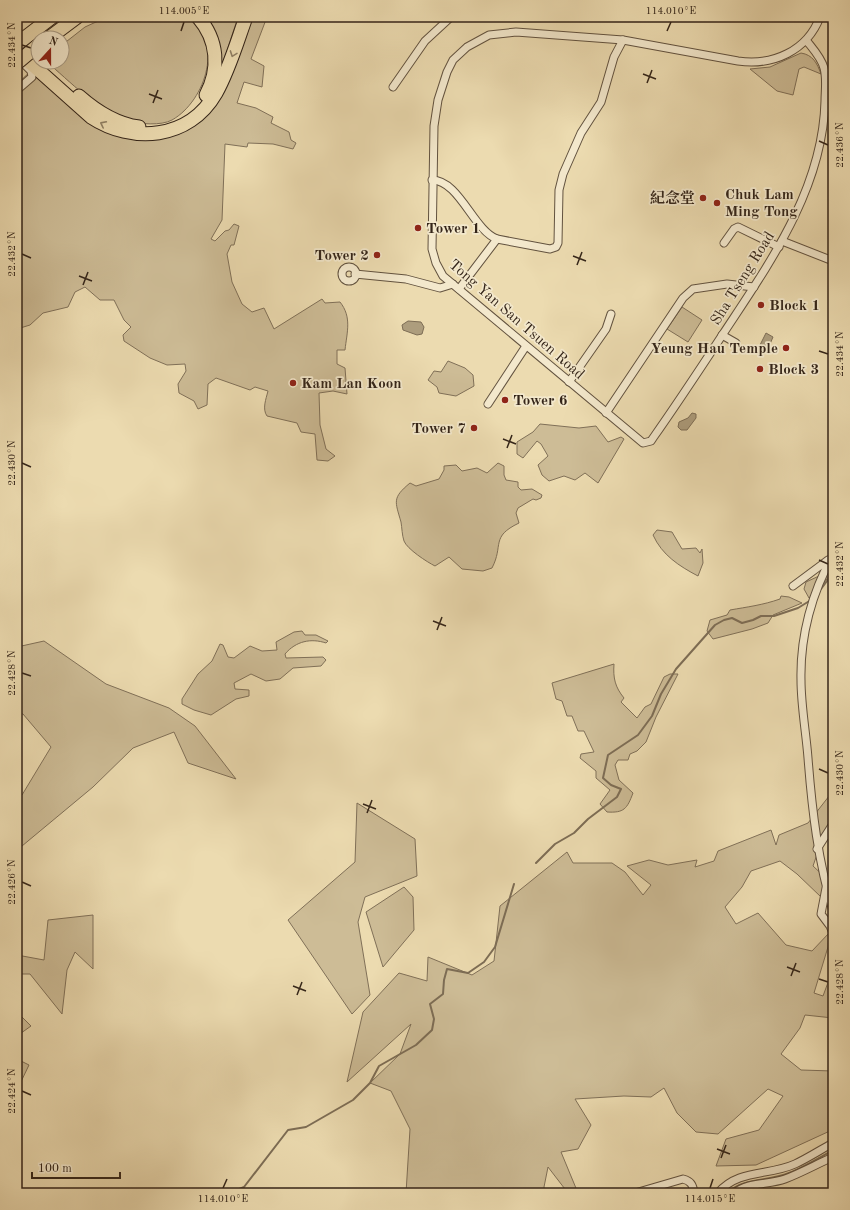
<svg xmlns="http://www.w3.org/2000/svg" width="850" height="1210" font-family="'Old Standard TT','Noto Serif TC',serif">
  <style>
    .green { fill: #cdbc96; stroke: #807058 }
    .water { fill: #ad9d7d; stroke: #7d6d55 }
    .lines { fill: none; stroke-linecap: round; stroke-linejoin: round }
    .stream { stroke: #7d6d55; stroke-width: 2 }
    .minor-casing { stroke: #62523f; stroke-width: 9 }
    .motorway-casing { stroke: #342519; stroke-width: 15 }
    .minor { stroke: #f3e8cc; stroke-width: 7 }
    .motorway { stroke: #ecdbb0; stroke-width: 13 }
    .motorway-bridge-casing { stroke: #342519; stroke-width: 15; stroke-linecap: butt }
    .motorway-bridge { stroke: #ecdbb0; stroke-width: 13 }
    .oneway { stroke: #908064 }
    .ticks { fill: none; stroke: #342519; stroke-width: 1.5 }
    .poi-dot { fill: #8f2418; stroke: #f3e8cc; stroke-width: 1.5 }
    .labels { text-anchor: middle; stroke-width: 3.5; stroke-linejoin: round; paint-order: stroke }
    .poi-label { font-size: 15px; font-weight: bold; fill: #342519; stroke: #f3e8cc; text-anchor: start }
    .street-label { font-size: 15px; fill: #342519; stroke: #f3e8cc }
    .neatline { fill: none; stroke: #342519; stroke-width: 1.5 }
    .ticks-label { font-size: 10px; text-anchor: middle; fill: #342519 }
  </style>
  <rect width="100%" height="100%" fill="#ecdbb0"/>
  <filter id="stains"><feTurbulence type="fractalNoise" baseFrequency=".005" numOctaves="4"/><feColorMatrix values="0 0 0 0 .2 0 0 0 0 .09 0 0 0 0 .02 0 0 0 .5 -.17"/></filter>
  <radialGradient id="worn" r=".72"><stop offset=".6" stop-color="#630" stop-opacity="0"/><stop offset="1" stop-color="#630" stop-opacity=".3"/></radialGradient>
  <!-- green -->
  <g class="green">
    <path d="M107 17H185C226 38 206 101 172 120 161 126 140 124 127 121 103 115 67 79 47 62H62V45L85 27Z"/>
    <polygon points="205,17 238,17 222,66 218,66 213,27"/>
    <path d="M249 17H267L251 59 264 66 262 87 244 82 237 103 256 108 273 117 271 123 289 132 291 140 296 143 293 149 273 144 248 143 247 147 225 144 222 220 211 239 215 241 225 231 229 230 234 224 239 226 234 245H231L227 254 232 282 242 304 252 312 264 308 274 329 322 299 325 303 340 302C352 317 347 332 345 350H337V364L345 368 347 394 333 391 319 393 320 425 326 449 335 456 328 461 317 460 315 434 301 432 297 423 267 416C262 409 266 399 268 391L255 387 250 390 216 378 208 384 207 405 198 409 194 401 179 393 178 384 186 371 185 364 167 365 150 358 124 341 123 335 131 327 124 320 114 300H100L85 287 75 292 68 307 43 313 30 325 17 329V84L33 69 73 105 166 135 205 106Z"/>
    <path d="M801 53C813 55 817 63 821 74L804 67 799 69 793 95 777 91 750 69 770 67Z"/>
    <polygon points="682,307 702,320 688,342 667,329"/>
    <polygon points="448,361 465,368 473,375 474,386 456,396 439,393 437,387 428,380 434,371 441,372"/>
    <polygon points="540,424 579,428 596,426 608,442 621,437 624,439 598,483 585,473 575,480 564,476 549,481 542,475 538,465 548,456 541,444 537,441 523,458 517,454 517,442 533,432"/>
    <path d="M498 463 504 466V475L506 480 518 482V487L521 490 532 489 542 495 541 498 536 500 533 499 518 508 516 513 519 523C490 537 504 545 492 568L483 571 462 569 449 557 435 566C427 562 407 549 404 541 402 535 402 528 401 522 395 501 392 498 410 483L416 486 439 479 444 470V466L456 465 462 471 477 468 487 473Z"/>
    <path d="M657 530 672 532 682 549 696 548 700 553 702 549 703 563 698 576C679 566 662 555 653 535Z"/>
    <path d="M831 561 833 563C833 575 819 590 809 598L804 589 806 582 819 576 821 571Z"/>
    <path d="M781 596 789 597 802 603 773 615 768 623 752 629 713 639 707 631 710 620 727 615 730 610C747 607 763 605 780 599Z"/>
    <path d="M302 631 305 635H316L328 641 326 643C311 638 296 641 285 654L286 658 323 657 326 660 321 666 293 668 280 679 266 681 251 674 234 683 235 689 249 690V696L236 699 211 715 194 710 182 704V699L198 674 212 661 220 644 223 645 228 657 234 658 250 646 262 651 277 650 276 642 294 632Z"/>
    <polygon points="44,641 106,684 169,708 195,726 236,779 188,763 174,732 133,748 93,787 22,846 17,852 17,799 22,795 51,747 23,714 17,712 17,647"/>
    <path d="M614 664C613 678 615 687 624 698L621 702 637 718 645 707 651 704 664 677 670 674H678L656 717 646 742 637 751 630 754 628 760H618L615 765 619 780 633 793C627 809 624 813 607 812L600 804 610 790 596 778V771L580 758 581 754 594 752 584 731H578L572 716H567L562 701 556 699 552 683Z"/>
    <polygon points="833,791 833,832 825,831 813,866 827,879 821,897 797,874 780,861 751,871 742,887 725,907 736,924 758,913 786,945 812,951 829,933 828,947 814,993 823,996 833,969 833,1018 805,1015 800,1028 781,1054 801,1070 833,1071 832,1130 756,1165 716,1166 726,1139 759,1130 783,1096 768,1089 718,1134 696,1132 677,1113 664,1088 651,1097 624,1096 575,1099 591,1125 578,1149 561,1152 578,1193 568,1193 548,1167 544,1187 545,1193 406,1193 410,1129 391,1091 370,1083 400,1054 411,1024 347,1082 363,1012 399,973 427,981 428,957 472,975 494,961 500,906 567,852 573,863 612,863 625,872 643,895 651,885 627,866 649,860 668,865 697,860 695,867 714,861 718,851 771,830 776,845 779,835 808,823"/>
    <polygon points="357,803 415,839 417,876 365,897 358,922 370,995 352,1014 288,920 355,862"/>
    <polygon points="404,887 413,897 414,930 383,967 366,912"/>
    <polygon points="93,915 93,969 75,952 67,970 62,1014 30,974 17,974 17,955 44,960 48,920"/>
    <polygon points="17,1012 31,1026 17,1036"/>
    <polygon points="17,1059 29,1065 17,1090"/>
  </g>
  <!-- water -->
  <g class="water">
    <polygon points="408,321 421,322 424,327 422,334 417,335 403,330 402,325"/>
    <polygon points="766,333 773,337 770,344 772,350 767,353 758,349"/>
    <polygon points="692,413 696,414 696,418 687,430 681,430 678,427 679,422 688,418"/>
  </g>
  <g class="lines">
    <!-- stream -->
    <g class="stream">
      <polyline points="821,589 833,573"/>
      <polyline points="536,863 555,844 574,833 588,819 617,797 621,789 611,785 603,778 608,755 638,735 652,716 661,694 676,669 715,625 724,620 732,618 742,623 753,620 761,616 774,616 798,608 811,600"/>
      <polyline points="230,1193 244,1187 288,1130 306,1127 353,1100 370,1083 379,1066 416,1045 432,1030 434,1019 430,1004 443,994 444,980 447,969 468,973 484,962 495,947 514,884"/>
      <path d="M727 1193C745 1177 768 1182 789 1173 804 1167 819 1158 833 1150"/>
    </g>
    <defs>
      <g id="minor">
        <path d="M806 40C813 49 821 57 824 68 827 79 825 90 825 101 823 189 769 264 723 334 700 369 677 404 653 438L651 441 643 443 443 276 436 263 432 249 434 126 438 100 447 72 453 60 467 47 489 35 516 32 623 40 738 61C773 66 807 51 820 17"/>
        <polyline points="393,87 425,41 451,17"/>
        <polyline points="17,90 32,77 31,71 25,65"/>
        <path d="M432 180C459 180 474 231 497 239L459 289"/>
        <polyline points="497,239 550,249 556,247 558,243 559,190 563,174 581,133 601,102 614,57 623,40"/>
        <polyline points="782,241 833,261"/>
        <polyline points="724,243 734,229 738,227 779,247"/>
        <circle cx="349" cy="274" r="7"/>
        <polyline points="355,274 406,279 440,288 453,284"/>
        <polyline points="722,335 736,343"/>
        <polyline points="569,382 606,329 611,314"/>
        <polyline points="488,404 526,346"/>
        <polyline points="606,413 683,298 693,289 727,284 754,287"/>
        <path d="M833 555C812 592 800 636 801 680 801 706 806 732 808 758 812 810 818 861 833 911"/>
        <polyline points="793,586 828,560"/>
        <polyline points="817,849 833,824"/>
        <polyline points="826,888 821,914 830,926 833,933"/>
        <path d="M635 1193 683 1179C691 1181 693 1185 694 1193"/>
        <path d="M718 1193C738 1169 769 1176 795 1164 808 1158 820 1150 833 1143"/>
        <path d="M735 1193C747 1182 769 1185 785 1179 801 1173 817 1164 833 1157"/>
      </g>
      <g id="motorway">
        <path d="M198 17C218 40 220 69 206 95"/>
        <polyline points="26,37 52,17"/>
        <polyline points="49,38 77,17"/>
        <path d="M17 51 91 117C132 144 189 140 216 93 229 70 237 42 246 17"/>
        <path d="M79 96C96 111 117 124 139 127"/>
      </g>
    </defs>
    <!-- minor casing -->
    <use href="#minor" class="minor-casing"/>
    <!-- motorway casing -->
    <use href="#motorway" class="motorway-casing"/>
    <!-- minor -->
    <use href="#minor" class="minor"/>
    <!-- motorway -->
    <use href="#motorway" class="motorway"/>
    <defs>
      <g id="motorway-bridge">
        <polyline points="17,44 26,37"/>
        <polyline points="17,63 36,47"/>
      </g>
    </defs>
    <!-- motorway-bridge casing -->
    <use href="#motorway-bridge" class="motorway-bridge-casing"/>
    <!-- motorway-bridge -->
    <use href="#motorway-bridge" class="motorway-bridge"/>
  </g>
  <!-- one-way arrows -->
  <defs><path id="oneway-chevron" d="M-2-3.5L2.5 0L-2 3.5" fill="none" stroke-width="1.6" stroke-linecap="round" stroke-linejoin="round"/></defs>
  <g class="oneway">
    <use href="#oneway-chevron" transform="translate(233 54) rotate(110)"/>
    <use href="#oneway-chevron" transform="translate(103 124) rotate(-153)"/>
  </g>
  <!-- ticks -->
  <path class="ticks" d="M181 31 184 22M667 31 671 22M22 45 31 48M643 74 656 79M647 83 652 70M149 94 162 99M153 103 158 90M819 141 828 145M22 254 31 258M573 256 586 261M577 265 582 252M79 276 92 281M83 285 88 272M819 351 828 354M503 439 516 444M507 448 512 435M22 463 31 467M819 560 828 564M433 621 446 626M437 630 442 617M22 673 31 676M819 769 828 773M363 804 376 809M367 813 372 800M22 882 31 886M787 967 800 972M791 976 796 963M819 979 828 982M293 986 306 991M297 995 302 982M22 1091 31 1095M717 1149 730 1154M721 1158 726 1145M223 1188 227 1179M710 1188 713 1179"/>
  <!-- markers -->
  <g class="poi-dot">
    <circle cx="703" cy="198" r="4"/>
    <circle cx="717" cy="203" r="4"/>
    <circle cx="418" cy="228" r="4"/>
    <circle cx="377" cy="255" r="4"/>
    <circle cx="761" cy="305" r="4"/>
    <circle cx="786" cy="348" r="4"/>
    <circle cx="760" cy="369" r="4"/>
    <circle cx="293" cy="383" r="4"/>
    <circle cx="505" cy="400" r="4"/>
    <circle cx="474" cy="428" r="4"/>
  </g>
  <g class="labels">
    <!-- poi labels -->
    <g class="poi-label">
      <text x="725" y="199">Chuk Lam<tspan x="725" dy="17">Ming Tong</tspan></text>
      <text x="695" y="203" text-anchor="end">紀念堂</text>
      <text x="426" y="233">Tower 1</text>
      <text x="369" y="260" text-anchor="end">Tower 2</text>
      <text x="769" y="310">Block 1</text>
      <text x="778" y="353" text-anchor="end">Yeung Hau Temple</text>
      <text x="768" y="374">Block 3</text>
      <text x="301" y="388">Kam Lan Koon</text>
      <text x="513" y="405">Tower 6</text>
      <text x="466" y="433" text-anchor="end">Tower 7</text>
    </g>
    <!-- street labels -->
    <g class="street-label">
      <text transform="translate(742 278) rotate(-58)" y="5">Sha Tseng Road</text>
      <text transform="translate(517 319) rotate(41)" y="5">Tong Yan San Tsuen Road</text>
    </g>
  </g>
  <!-- margin -->
  <rect width="850" height="1210" fill="none" stroke="#ecdbb0" stroke-width="44"/>
  <!-- north arrow -->
  <g transform="translate(50 50) rotate(21)"><circle r="19" fill="#f3e8cc" stroke="#a79a84"/>
  <path d="M0-3L7 15L0 10L-7 15Z" fill="#8f2418"/>
  <text y="-6" font-size="11" font-weight="bold" text-anchor="middle" fill="#342519">N</text>
  </g>
  <!-- scale -->
  <path d="M32 1172v6h88v-6" fill="none" stroke="#342519" stroke-width="2"/>
  <text x="38" y="1172" font-size="12" fill="#342519" stroke="#f3e8cc" stroke-width="3" paint-order="stroke">100 m</text>
  <rect x="22" y="22" width="806" height="1166" class="neatline"/>
  <g class="ticks-label">
    <text x="184" y="14">114.005°E</text>
    <text x="671" y="14">114.010°E</text>
    <text transform="translate(11 45) rotate(-90)" y="4">22.434°N</text>
    <text transform="translate(839 145) rotate(-90)" y="4">22.436°N</text>
    <text transform="translate(11 254) rotate(-90)" y="4">22.432°N</text>
    <text transform="translate(839 354) rotate(-90)" y="4">22.434°N</text>
    <text transform="translate(11 463) rotate(-90)" y="4">22.430°N</text>
    <text transform="translate(839 564) rotate(-90)" y="4">22.432°N</text>
    <text transform="translate(11 673) rotate(-90)" y="4">22.428°N</text>
    <text transform="translate(839 773) rotate(-90)" y="4">22.430°N</text>
    <text transform="translate(11 882) rotate(-90)" y="4">22.426°N</text>
    <text transform="translate(839 982) rotate(-90)" y="4">22.428°N</text>
    <text transform="translate(11 1091) rotate(-90)" y="4">22.424°N</text>
    <text x="223" y="1202">114.010°E</text>
    <text x="710" y="1202">114.015°E</text>
  </g>
  <rect width="100%" height="100%" filter="url(#stains)"/>
  <rect width="100%" height="100%" fill="url(#worn)"/>
</svg>
